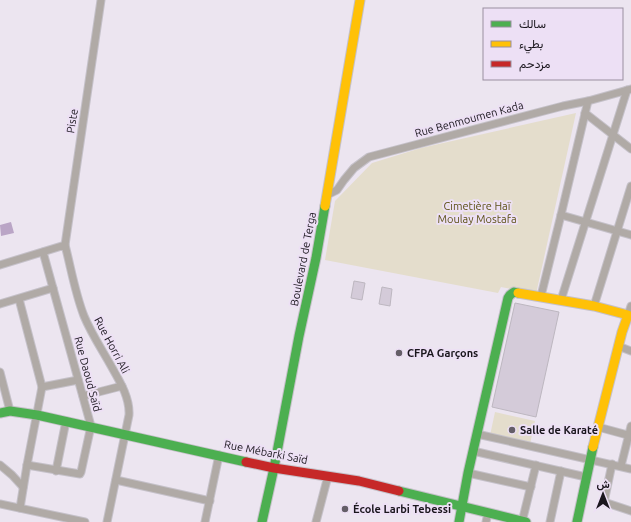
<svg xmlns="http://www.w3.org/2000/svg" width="631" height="522" font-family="Ubuntu,Vazirmatn,sans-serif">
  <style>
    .green { fill: #e4ddcc }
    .water { fill: #baa5c6 }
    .building { fill: #d4cbd9; stroke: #bdb7c0 }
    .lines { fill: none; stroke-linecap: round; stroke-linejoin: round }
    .street-casing { stroke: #c5c1c9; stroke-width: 9 }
    .fast-casing { stroke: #c5c1c9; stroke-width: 11 }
    .slow-casing { stroke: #c5c1c9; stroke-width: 11 }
    .jam-casing { stroke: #c5c1c9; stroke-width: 11 }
    .street { stroke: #b0aaa6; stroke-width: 7 }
    .fast { stroke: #4caf50; stroke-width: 9 }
    .slow { stroke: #ffc107; stroke-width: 9 }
    .jam { stroke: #c62828; stroke-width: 9 }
    .poi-dot { fill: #645e67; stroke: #ede0f5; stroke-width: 1.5 }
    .labels { text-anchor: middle; stroke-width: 4; stroke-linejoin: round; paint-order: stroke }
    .street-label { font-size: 11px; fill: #1a161d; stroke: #ede0f5 }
    .park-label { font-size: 11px; fill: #5c5116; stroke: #ede0f5 }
    .poi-label { font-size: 11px; font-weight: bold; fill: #1a161d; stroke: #ede0f5; text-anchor: start }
  </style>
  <rect width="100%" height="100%" fill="#ece5f0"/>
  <!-- green -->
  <g class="green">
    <polygon points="576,113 536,294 501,287 498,293 325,260 335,201 372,163 421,148"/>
    <polygon points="495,412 535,421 529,449 489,440"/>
  </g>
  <!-- water -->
  <polygon class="water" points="11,222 14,233 1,236 0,225"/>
  <!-- building -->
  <g class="building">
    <polygon points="354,281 365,283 362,300 351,298"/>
    <polygon points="382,287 392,289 390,306 379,304"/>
    <polygon points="515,303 559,312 536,417 492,407"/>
  </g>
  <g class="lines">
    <defs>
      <g id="street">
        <polyline points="585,113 631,149"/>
        <polyline points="327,195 337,190 344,180 354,168 369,157 563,106 588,101 631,89"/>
        <polyline points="561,215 631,235"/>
        <polyline points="65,245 101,0"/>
        <path d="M0 265 65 245C71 268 75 293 84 316 91 333 101 348 110 364 119 380 130 397 129 415L107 522"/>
        <polyline points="541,296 561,215 588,101"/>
        <polyline points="19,299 42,387 27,465 20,508"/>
        <polyline points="561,300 627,90"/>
        <polyline points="0,304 53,288"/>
        <polyline points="594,306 631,186"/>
        <polyline points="628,315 631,306"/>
        <polyline points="618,346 631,351"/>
        <polyline points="0,372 10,411"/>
        <polyline points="42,387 78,380"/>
        <polyline points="83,396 122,386"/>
        <polyline points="598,427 631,436"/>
        <polyline points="477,434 631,469"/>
        <polyline points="473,451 586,477"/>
        <polyline points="612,464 604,502 631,511"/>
        <polyline points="0,465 12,475 23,487"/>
        <polyline points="27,465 80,474 81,472 91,426 43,252"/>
        <polyline points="621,466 631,426"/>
        <polyline points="56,471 66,421"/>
        <polyline points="468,473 531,487"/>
        <polyline points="116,480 210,501"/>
        <polyline points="0,504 85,522"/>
        <polyline points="205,522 219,455"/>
        <polyline points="316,522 328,476"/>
        <polyline points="486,522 488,513"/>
        <polyline points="522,522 536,465"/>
        <polyline points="550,522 561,471"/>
      </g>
      <g id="fast">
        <polyline points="0,413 10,411 37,415 246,462"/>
        <polyline points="399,491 526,522"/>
        <polyline points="262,522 274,468 299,336 316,258 325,206"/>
        <polyline points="459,522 468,473 508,298 510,295 514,292 518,293"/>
        <polyline points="577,522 593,447"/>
      </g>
      <g id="slow">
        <polyline points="325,206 360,0"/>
        <polyline points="518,293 594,306 628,315 622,332 593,447"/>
      </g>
      <polyline id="jam" points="246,462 274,468 359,481 399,491"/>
    </defs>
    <!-- street casing -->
    <use href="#street" class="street-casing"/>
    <!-- fast casing -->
    <use href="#fast" class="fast-casing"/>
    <!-- slow casing -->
    <use href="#slow" class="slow-casing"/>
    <!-- jam casing -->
    <use href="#jam" class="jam-casing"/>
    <!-- street -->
    <use href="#street" class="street"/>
    <!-- fast -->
    <use href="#fast" class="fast"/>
    <!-- slow -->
    <use href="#slow" class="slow"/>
    <!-- jam -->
    <use href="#jam" class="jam"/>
  </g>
  <!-- markers -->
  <g class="poi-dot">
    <circle cx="399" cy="353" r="4"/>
    <circle cx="512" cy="430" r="4"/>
    <circle cx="345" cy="509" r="4"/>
  </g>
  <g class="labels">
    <!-- street labels -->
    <g class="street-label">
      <text transform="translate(469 119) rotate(-15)" y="4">Rue Benmoumen Kada</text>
      <text transform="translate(72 121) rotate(-81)" y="4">Piste</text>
      <text transform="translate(303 259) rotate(-79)" y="4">Boulevard de Terga</text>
      <text transform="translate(112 345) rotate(62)" y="4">Rue Horri Ali</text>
      <text transform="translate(88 374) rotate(75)" y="4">Rue Daoud Saïd</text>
      <text transform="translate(266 452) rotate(11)" y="4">Rue Mébarki Saïd</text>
    </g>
    <!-- park labels -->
    <g class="park-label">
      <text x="477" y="210">Cimetière Haï<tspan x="477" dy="13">Moulay Mostafa</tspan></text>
    </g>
    <!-- poi labels -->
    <g class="poi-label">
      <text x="407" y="357">CFPA Garçons</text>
      <text x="520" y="434">Salle de Karaté</text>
      <text x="353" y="513">École Larbi Tebessi</text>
    </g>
  </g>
  <!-- legend -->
  <rect x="483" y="8" width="140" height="72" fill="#ede0f5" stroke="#998f9f"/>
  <rect x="491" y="21" width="20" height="6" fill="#4caf50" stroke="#998f9f"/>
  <text x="519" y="28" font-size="12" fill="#1a161d">سالك</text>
  <rect x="491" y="41" width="20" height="6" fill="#ffc107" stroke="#998f9f"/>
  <text x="519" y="48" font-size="12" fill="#1a161d">بطيء</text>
  <rect x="491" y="61" width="20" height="6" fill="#c62828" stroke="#998f9f"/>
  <text x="519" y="68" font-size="12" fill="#1a161d">مزدحم</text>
  <!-- north arrow -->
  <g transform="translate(603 494)" stroke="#ede0f5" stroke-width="3" paint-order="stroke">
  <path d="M0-3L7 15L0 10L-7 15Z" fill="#1a161d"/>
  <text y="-6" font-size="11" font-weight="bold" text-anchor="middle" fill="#1a161d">ش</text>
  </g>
</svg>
